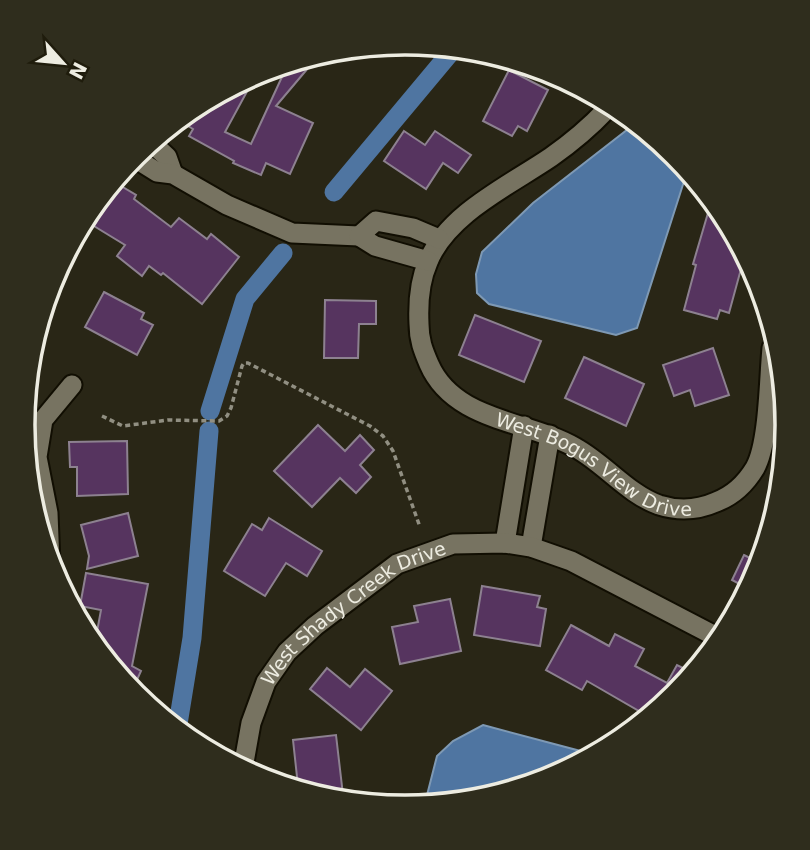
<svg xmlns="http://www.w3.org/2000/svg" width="810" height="850" font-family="'DejaVu Sans',sans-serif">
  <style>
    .water { fill: #4f75a1; stroke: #7e99b4; stroke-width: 2 }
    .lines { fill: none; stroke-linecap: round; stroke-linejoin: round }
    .canal { stroke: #4f75a1; stroke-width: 19 }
    .building { fill: #56345f; stroke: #8d8190; stroke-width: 2 }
    .street-casing { stroke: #110e02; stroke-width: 23 }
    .path { stroke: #918f82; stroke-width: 3.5; stroke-dasharray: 5 3.5; stroke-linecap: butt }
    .street { stroke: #777361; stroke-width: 19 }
    .labels { text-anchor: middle; stroke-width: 5; stroke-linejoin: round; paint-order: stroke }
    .street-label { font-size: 19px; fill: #edece1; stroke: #1f1c0c }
    .rim { fill: none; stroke: #edece1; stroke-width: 3.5 }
  </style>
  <rect width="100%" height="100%" fill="#292616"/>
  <!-- water -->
  <g class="water">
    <polygon points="632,126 676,155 687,172 637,328 616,335 489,304 477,293 476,274 482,252 533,203"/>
    <polygon points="483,725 588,753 551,778 425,803 437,756 453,741"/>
  </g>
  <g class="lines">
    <!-- canal -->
    <g class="canal">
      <polyline points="334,192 451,52"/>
      <polyline points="210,411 245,299 283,253"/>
      <polyline points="178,724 192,638 209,431"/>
    </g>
  </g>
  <!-- building -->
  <g class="building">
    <polygon points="314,61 276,106 313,123 290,174 266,163 261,175 233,163 234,161 189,136 193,129 183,123 257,73 225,132 251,144 287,66"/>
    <polygon points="509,70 548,90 527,131 518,126 512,136 483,121"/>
    <polygon points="404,131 425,145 435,131 471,155 458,173 443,163 426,189 384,161"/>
    <polygon points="116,183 136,195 134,199 171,227 179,218 207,239 211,234 239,257 202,304 163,273 161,275 149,266 142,276 117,256 125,245 89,223"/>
    <polygon points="710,206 744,258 729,313 720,310 717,319 684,310 696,265 693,264"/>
    <polygon points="104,292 144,313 141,319 153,325 137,355 85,327"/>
    <polygon points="325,300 376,301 376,324 359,324 358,358 324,358"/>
    <polygon points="475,315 541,341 524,382 459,355"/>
    <polygon points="713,348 729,395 695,406 690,390 674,396 663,365"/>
    <polygon points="584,357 644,384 626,426 565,398"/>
    <polygon points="318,425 345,451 360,435 374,450 360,465 371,477 356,493 340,478 312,507 274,471"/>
    <polygon points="127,441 128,494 77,496 77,467 70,467 69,442"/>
    <polygon points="128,513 138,556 87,569 89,556 81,525"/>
    <polygon points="269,518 322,551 307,576 286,563 265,596 224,571 252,524 262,530"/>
    <polygon points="744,555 760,563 758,572 747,588 732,580"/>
    <polygon points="86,573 148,584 132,666 141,671 132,691 96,637 101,610 80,606"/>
    <polygon points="482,586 540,596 537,607 546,609 540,646 474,635"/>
    <polygon points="450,599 461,651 400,664 392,627 418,622 414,606"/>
    <polygon points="571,625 609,646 615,634 644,649 635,666 667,683 677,665 691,672 675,696 646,715 587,681 582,690 546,670"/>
    <polygon points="327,668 350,687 365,669 392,691 361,730 310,689"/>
    <polygon points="336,735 343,795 298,786 293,740"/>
  </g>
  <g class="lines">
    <defs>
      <g id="street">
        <path id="s1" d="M607 109C590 127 571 143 551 157 510 185 447 214 428 262 419 282 418 303 419 324 419 340 423 350 429 364 454 422 528 420 576 448 605 464 628 494 659 505 678 511 698 510 716 502 732 496 746 483 755 468 769 443 769 378 772 348"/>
        <polyline points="152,143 167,157 173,174"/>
        <polyline points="133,157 157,172 173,174 227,205 292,233 359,236"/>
        <polyline points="428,261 375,246 359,236 376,221 413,228 439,239"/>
        <polyline points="505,543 524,426"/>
        <polyline points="531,547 550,435"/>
        <polyline points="50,564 48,513 37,457 43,420 72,385"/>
        <path id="s2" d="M243 768 251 723 266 682 287 652 315 626 397 564 453 544 505 543 531 547 571 561 715 636"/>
      </g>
    </defs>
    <!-- street casing -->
    <use href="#street" class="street-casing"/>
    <!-- path -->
    <polyline class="path" points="102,416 123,426 168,420 219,421 227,416 231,408 242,366 244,363 248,363 370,426 383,436 393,451 420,527"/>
    <!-- street -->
    <use href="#street" class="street"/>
  </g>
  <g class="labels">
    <!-- street labels -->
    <g class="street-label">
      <text dy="7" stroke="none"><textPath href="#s1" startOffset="542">West Bogus View Drive</textPath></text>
      <text dy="7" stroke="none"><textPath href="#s2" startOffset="203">West Shady Creek Drive</textPath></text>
    </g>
  </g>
  <!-- crop -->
  <path d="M0 0H810V850H0ZM35 425a370 370 0 1 1 740 0a370 370 0 1 1-740 0Z" fill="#2f2d1d" fill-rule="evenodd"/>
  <path class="rim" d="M35 425a370 370 0 1 1 740 0a370 370 0 1 1-740 0Z"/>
  <!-- north arrow -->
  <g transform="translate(63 63) rotate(117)" stroke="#1f1c0c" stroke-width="5" paint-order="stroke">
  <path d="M0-5L12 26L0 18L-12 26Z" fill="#edece1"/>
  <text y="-10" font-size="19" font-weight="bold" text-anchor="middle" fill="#edece1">N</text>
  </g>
</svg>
